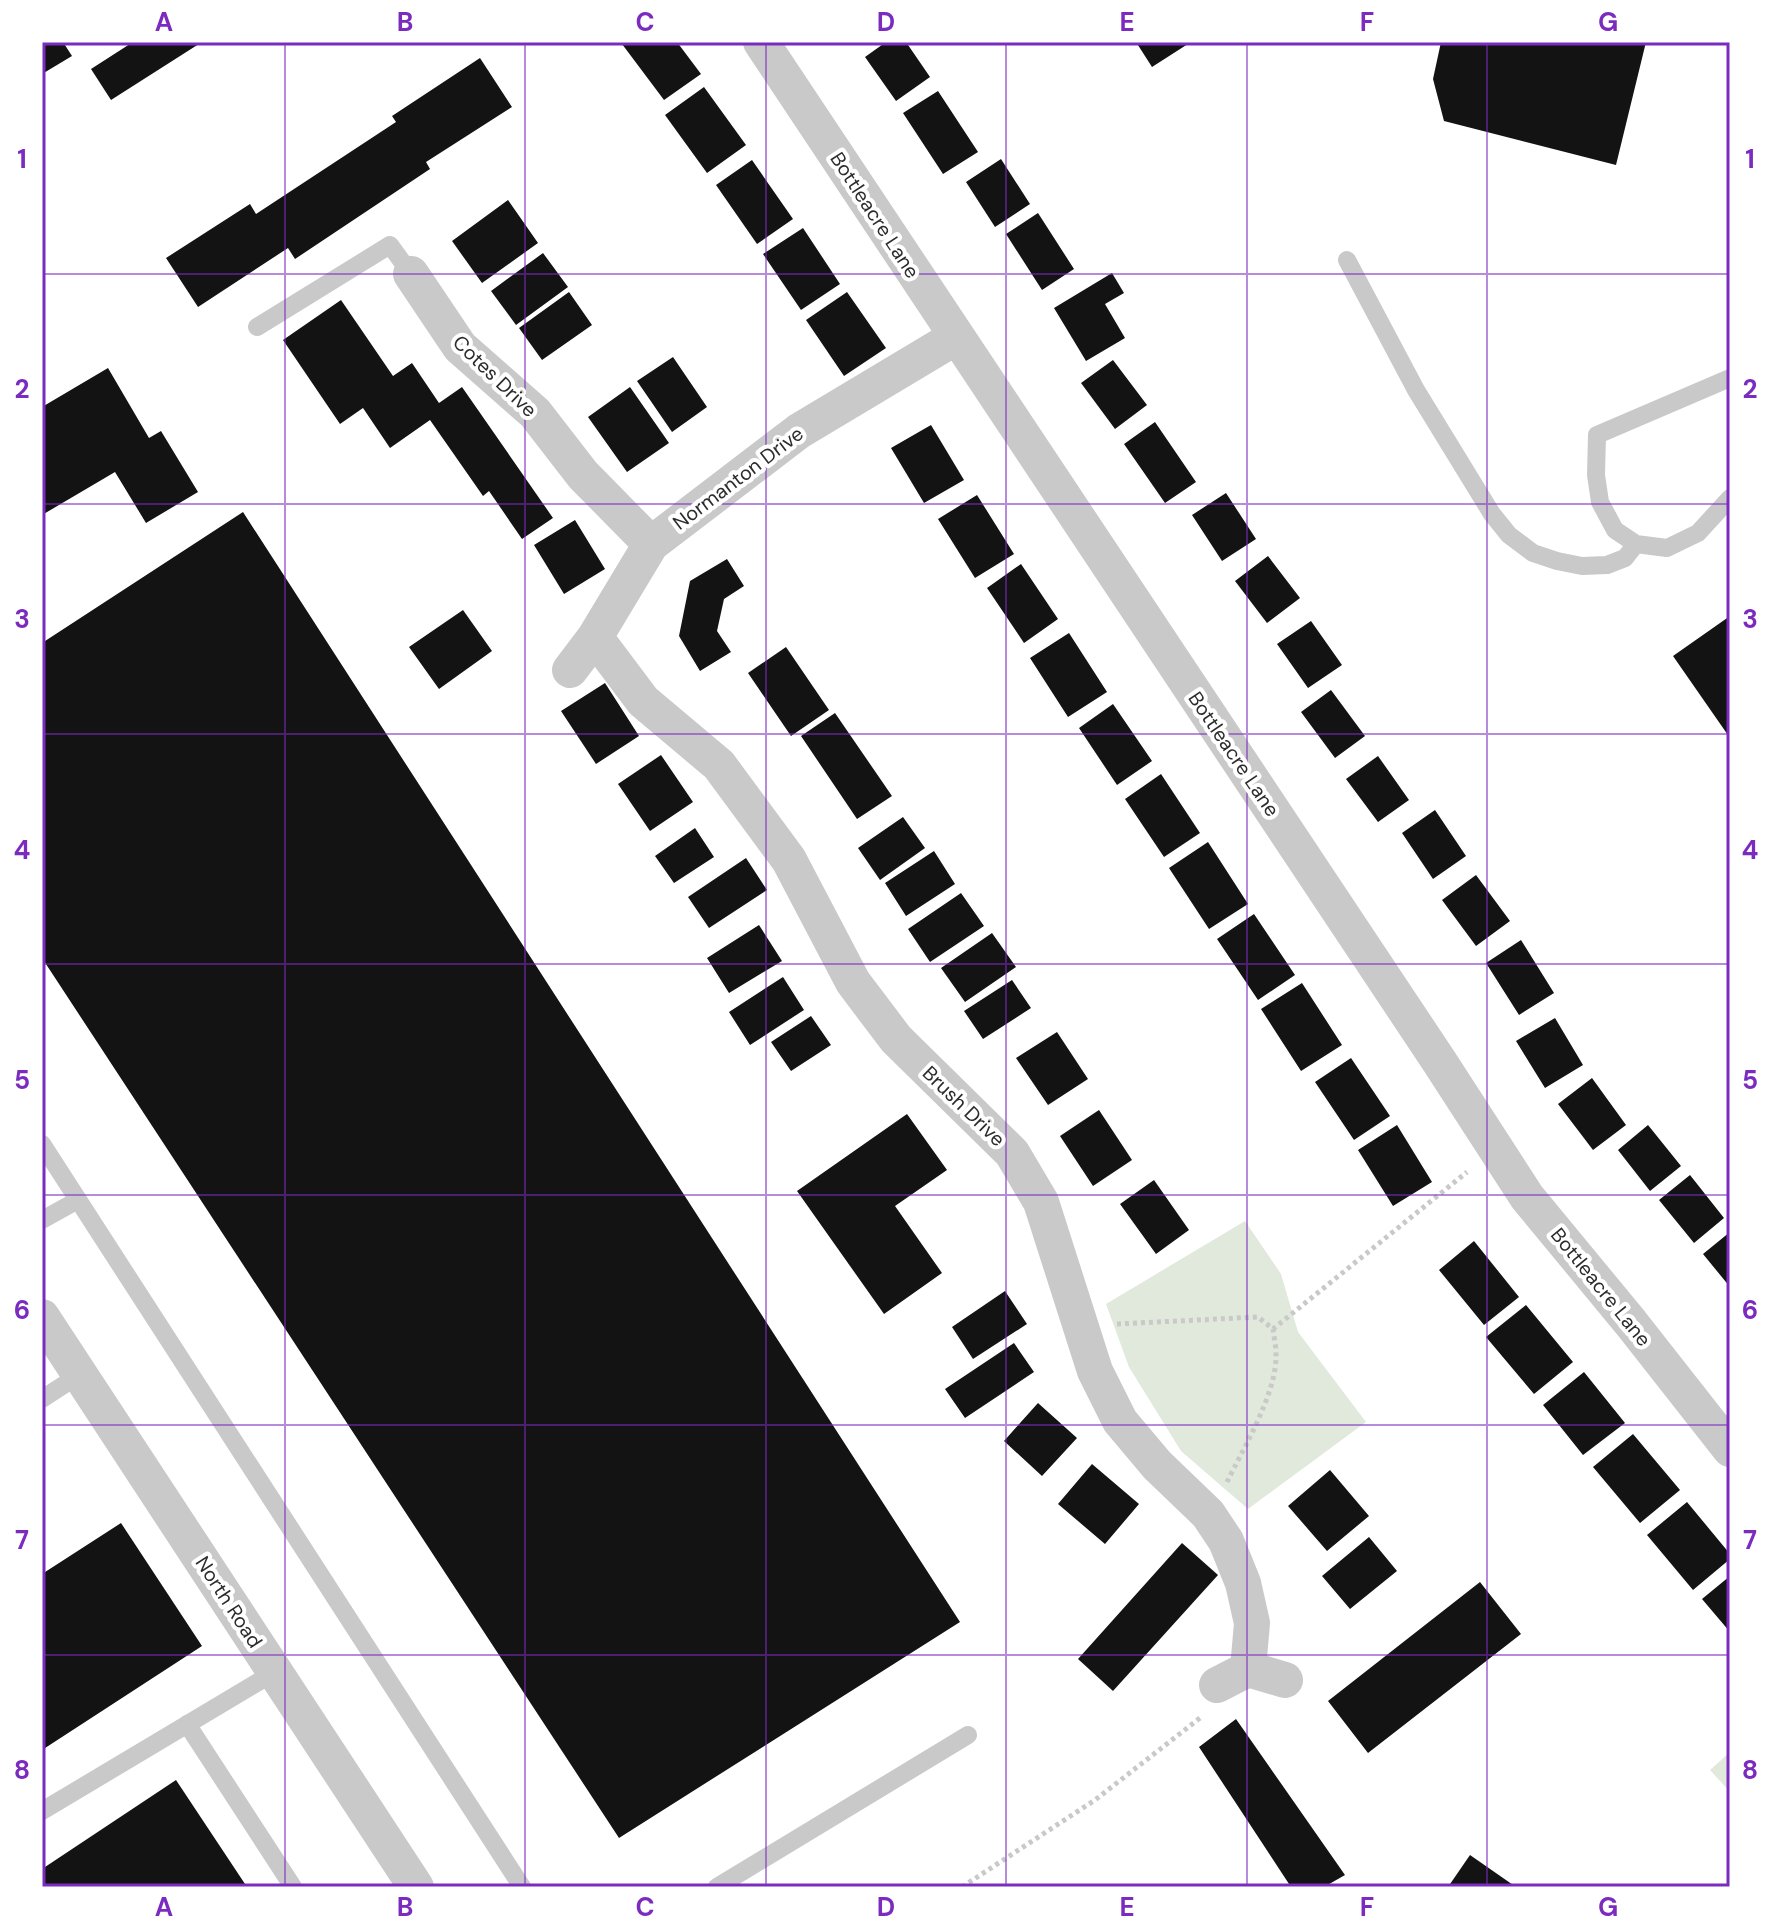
<svg xmlns="http://www.w3.org/2000/svg" width="1772" height="1929" font-family="'DM Sans',sans-serif">
<style>
.green{fill:#e0e9db}
.building{fill:#131313}
.lines{fill:none;stroke-linecap:round;stroke-linejoin:round}
.path{stroke:#c9c9c9;stroke-width:5;stroke-dasharray:4 4;stroke-linecap:butt}
.service{stroke:#c9c9c9;stroke-width:18}
.minor{stroke:#c9c9c9;stroke-width:36}
.grid{fill:none;stroke:#7b2cbf;stroke-width:2;stroke-opacity:0.55}
.labels{text-anchor:middle;dominant-baseline:central;stroke-width:8;stroke-linejoin:round;paint-order:stroke}
.street-label{font-size:20px;fill:#2c2c2c;stroke:#fff}
.neatline{fill:none;stroke:#7b2cbf;stroke-width:3}
.grid-label{font-size:26px;text-anchor:middle;font-weight:bold;fill:#7b2cbf}
</style>
<rect width="100%" height="100%" fill="#fff"/>
<path class="green" d="M1245,1221L1281,1274L1298,1332L1366,1422L1248,1509L1181,1451L1129,1367L1106,1304Z
M1730,1752V1792L1710,1770Z"/>
<path class="building" d="M42,42H63L72,56L42,74Z
M133,42H202L111,100L91,69Z
M624,42H677L701,74L664,100L622,44Z
M886,42H906L930,77L896,101L865,57Z
M1136,42H1191L1152,67Z
M1441,42H1646L1616,165L1444,121L1433,79Z
M480,58L512,107L426,162L430,169L295,259L288,248L198,307L166,258L250,204L256,214L396,122L392,116Z
M704,87L746,145L707,173L665,115Z
M938,91L978,152L943,174L903,113Z
M1001,159L1030,204L995,227L966,182Z
M752,160L793,219L757,244L716,185Z
M508,200L538,243L482,283L452,241Z
M1038,213L1074,269L1042,290L1006,234Z
M803,228L840,284L801,310L763,254Z
M543,253L568,287L516,325L491,291Z
M1112,273L1124,293L1105,304L1125,338L1086,361L1054,308Z
M569,292L592,325L542,360L519,328Z
M847,292L886,348L844,376L806,320Z
M341,300L393,376L412,363L439,403L462,387L553,518L522,539L489,491L483,496L430,420L390,448L363,408L340,424L283,340Z
M673,357L707,407L672,432L637,381Z
M1113,360L1147,405L1115,429L1081,383Z
M108,368L149,438L161,431L198,492L146,523L115,472L42,515V407Z
M630,387L669,443L627,472L588,417Z
M1155,422L1196,482L1165,503L1124,444Z
M931,425L964,480L924,503L891,448Z
M1226,493L1256,539L1222,561L1192,515Z
M977,495L1014,554L975,578L938,519Z
M243,512L960,1622L619,1838L42,958V643Z
M575,520L605,569L564,594L534,545Z
M1268,556L1300,598L1267,623L1235,581Z
M727,559L744,586L724,599L717,631L731,652L700,671L679,636L690,581Z
M1021,564L1058,619L1024,643L987,588Z
M463,610L492,651L439,689L409,647Z
M1730,616V738L1673,656Z
M1311,621L1342,665L1308,688L1277,644Z
M1069,633L1107,692L1068,717L1030,658Z
M786,647L829,710L791,736L748,673Z
M605,683L639,736L596,764L561,711Z
M1331,690L1365,736L1335,758L1301,712Z
M1113,704L1152,761L1117,785L1079,728Z
M835,713L892,796L857,819L801,736Z
M661,755L693,802L650,831L618,784Z
M1378,756L1409,800L1378,822L1346,779Z
M1161,774L1200,833L1164,857L1125,799Z
M1435,810L1466,856L1433,879L1402,833Z
M903,817L925,848L880,880L858,848Z
M695,828L714,857L674,883L655,856Z
M1208,842L1248,904L1209,929L1169,868Z
M934,851L955,884L906,916L885,883Z
M746,858L767,890L709,928L688,897Z
M1476,875L1510,921L1476,946L1442,900Z
M961,893L984,926L930,962L908,929Z
M1254,914L1295,975L1258,1000L1217,939Z
M759,925L782,961L729,993L707,958Z
M992,933L1016,967L965,1002L941,968Z
M1521,940L1554,993L1519,1015L1486,963Z
M783,977L804,1010L750,1045L729,1012Z
M1012,980L1031,1008L983,1039L964,1011Z
M1302,983L1342,1045L1301,1071L1261,1009Z
M811,1016L831,1045L791,1071L771,1042Z
M1555,1018L1583,1065L1545,1088L1516,1041Z
M1057,1032L1088,1079L1048,1105L1016,1058Z
M1351,1058L1390,1116L1354,1140L1315,1082Z
M1592,1078L1626,1125L1593,1150L1558,1104Z
M1099,1110L1132,1160L1093,1186L1060,1136Z
M907,1114L947,1170L895,1206L942,1273L884,1314L797,1191Z
M1397,1125L1432,1182L1393,1206L1358,1150Z
M1648,1125L1681,1166L1650,1191L1618,1150Z
M1690,1175L1724,1218L1694,1243L1659,1200Z
M1154,1180L1189,1230L1156,1254L1120,1204Z
M1730,1232V1287L1703,1254Z
M1474,1241L1519,1297L1484,1325L1439,1270Z
M1005,1291L1027,1324L973,1359L952,1327Z
M1526,1305L1573,1362L1534,1394L1486,1337Z
M1014,1343L1034,1372L965,1418L945,1389Z
M1584,1372L1625,1423L1583,1455L1543,1405Z
M1038,1403L1077,1438L1042,1476L1004,1441Z
M1633,1434L1680,1490L1640,1523L1593,1467Z
M1092,1464L1139,1504L1105,1544L1058,1504Z
M1330,1470L1369,1516L1327,1551L1288,1506Z
M1687,1502L1730,1554V1559L1693,1590L1647,1535Z
M121,1523L202,1646L42,1750V1574Z
M1369,1537L1397,1571L1350,1609L1322,1576Z
M1182,1543L1218,1575L1113,1691L1078,1659Z
M1730,1576V1632L1702,1599Z
M1480,1582L1521,1634L1368,1753L1328,1701Z
M1236,1719L1345,1875L1324,1887H1291L1199,1747Z
M176,1780L247,1887H42V1869Z
M1470,1855L1516,1887H1448Z"/>
<g class="lines">
<path class="path" d="M1117,1324L1258,1317L1273,1329L1467,1172
M1227,1482C1244,1447 1277,1393 1276,1354C1276,1346 1274,1337 1273,1329
M962,1887L1095,1800L1200,1718"/>
<path class="service" d="M1347,260L1416,390L1492,514L1509,535L1533,553L1557,561L1582,566L1607,565L1625,558L1636,544
M257,327L390,245L411,274
M1730,378L1597,435L1596,475L1600,502L1615,530L1636,544L1667,548L1698,533L1730,498
M42,1144L522,1887
M42,1220L78,1200
M42,1399L79,1375
M187,1724L293,1887
M42,1811L275,1672
M717,1887L968,1735"/>
<path class="minor" d="M761,42L1439,1061L1527,1197L1631,1323L1730,1449
M411,274L460,347L535,413L583,475L651,544
M595,637L643,701L719,765L789,860L853,982L896,1039L1012,1153L1041,1202L1095,1371L1120,1421L1157,1465L1208,1514L1226,1541L1243,1583L1252,1623L1248,1669
M570,670L595,637L651,544L799,431L956,337
M42,1317L416,1887
M1217,1685L1248,1669L1285,1680"/>
</g>
<path class="grid" d="M285,42V1887M525,42V1887M766,42V1887M1006,42V1887M1247,42V1887M1487,42V1887M42,274H1730M42,504H1730M42,734H1730M42,964H1730M42,1195H1730M42,1425H1730M42,1655H1730"/>
<g class="labels">
<g class="street-label">
<text transform="translate(875 215) rotate(57)">Bottleacre Lane</text>
<text transform="translate(495 376) rotate(44)">Cotes Drive</text>
<text transform="translate(738 478) rotate(-37)">Normanton Drive</text>
<text transform="translate(1234 754) rotate(56)">Bottleacre Lane</text>
<text transform="translate(964 1106) rotate(44)">Brush Drive</text>
<text transform="translate(1601 1287) rotate(51)">Bottleacre Lane</text>
<text transform="translate(229 1602) rotate(57)">North Road</text>
</g>
</g>
<rect width="1772" height="1929" fill="none" stroke="#ffffff" stroke-width="88"/>
<rect x="44" y="44" width="1684" height="1841" class="neatline"/>
<g class="grid-label">
<text x="164" y="31">A</text>
<text x="405" y="31">B</text>
<text x="645" y="31">C</text>
<text x="886" y="31">D</text>
<text x="1127" y="31">E</text>
<text x="1367" y="31">F</text>
<text x="1608" y="31">G</text>
<text x="22" y="168">1</text>
<text x="1750" y="168">1</text>
<text x="22" y="398">2</text>
<text x="1750" y="398">2</text>
<text x="22" y="628">3</text>
<text x="1750" y="628">3</text>
<text x="22" y="859">4</text>
<text x="1750" y="859">4</text>
<text x="22" y="1089">5</text>
<text x="1750" y="1089">5</text>
<text x="22" y="1319">6</text>
<text x="1750" y="1319">6</text>
<text x="22" y="1549">7</text>
<text x="1750" y="1549">7</text>
<text x="22" y="1779">8</text>
<text x="1750" y="1779">8</text>
<text x="164" y="1916">A</text>
<text x="405" y="1916">B</text>
<text x="645" y="1916">C</text>
<text x="886" y="1916">D</text>
<text x="1127" y="1916">E</text>
<text x="1367" y="1916">F</text>
<text x="1608" y="1916">G</text>
</g>
</svg>
